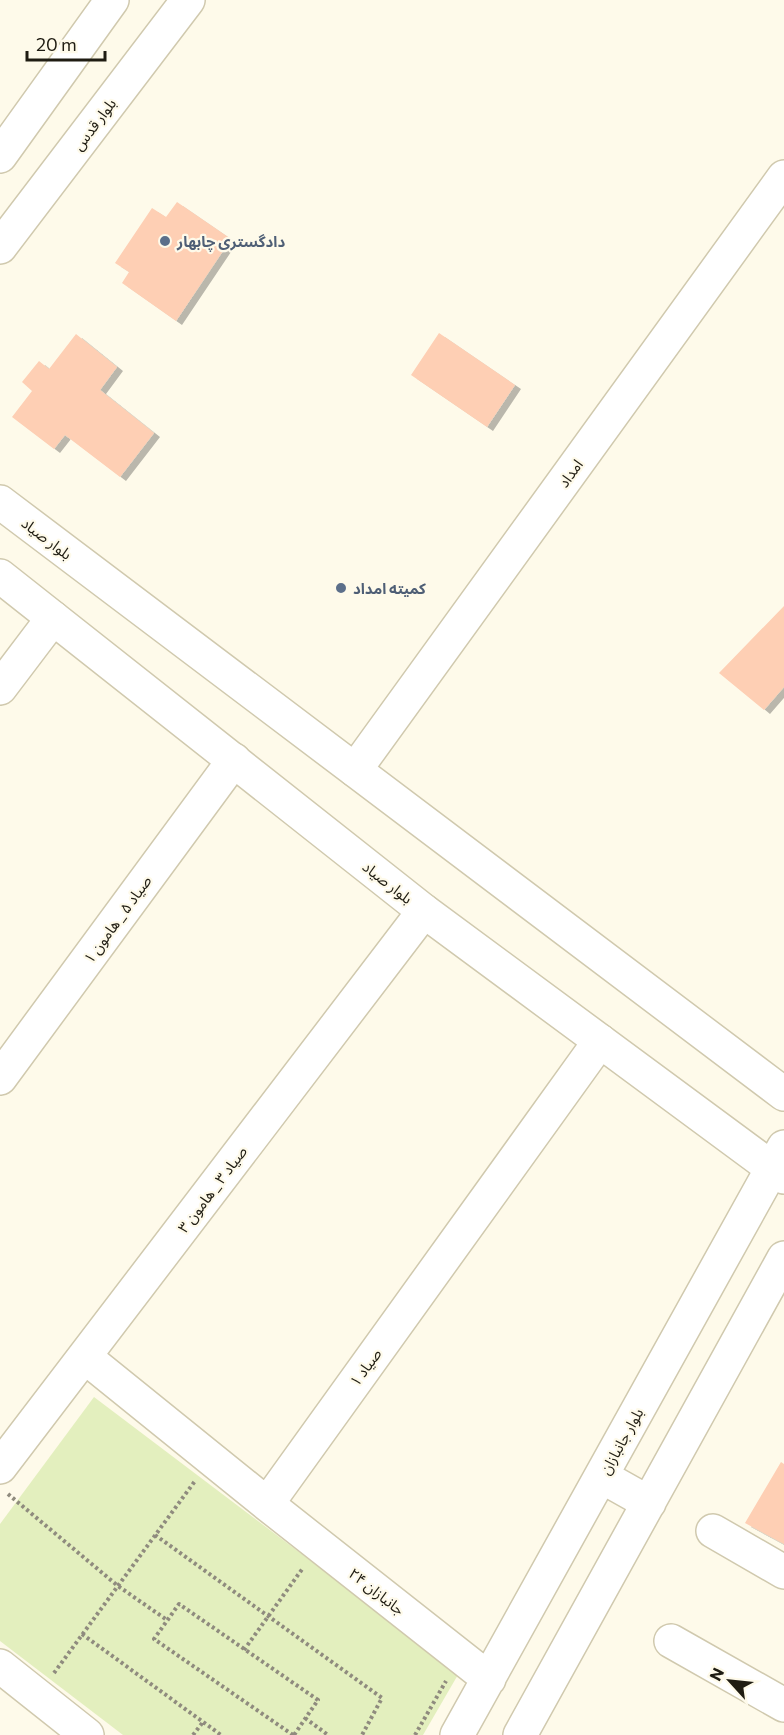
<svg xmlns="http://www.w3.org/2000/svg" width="784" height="1735" font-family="Commissioner,'Noto Sans Arabic',sans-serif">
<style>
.green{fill:#e3efbe}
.building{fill:#fecfb4;filter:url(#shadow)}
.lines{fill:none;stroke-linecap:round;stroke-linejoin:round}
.minor-casing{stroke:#d0c9ae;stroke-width:36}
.major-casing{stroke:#d0c9ae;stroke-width:36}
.path{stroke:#8f8b7e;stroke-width:4;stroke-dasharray:3 3;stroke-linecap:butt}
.minor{stroke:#fff;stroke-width:33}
.major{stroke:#fff;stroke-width:33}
.service-dot{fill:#5c6f8a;stroke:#fefaea;stroke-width:2}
.labels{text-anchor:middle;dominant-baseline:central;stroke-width:4.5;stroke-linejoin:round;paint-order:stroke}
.street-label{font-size:15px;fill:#1f1c12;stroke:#fefaea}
.service-label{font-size:15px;font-weight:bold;fill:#4e5e75;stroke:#fefaea;text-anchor:start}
</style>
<defs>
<filter id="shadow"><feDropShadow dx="6" dy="4" stdDeviation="0" flood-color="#0004"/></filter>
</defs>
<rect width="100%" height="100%" fill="#fefaea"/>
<path class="green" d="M94,1397L459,1673L423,1735H123L0,1641V1524Z"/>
<path class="building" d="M177,202L231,239L176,321L122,283L129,272L115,263L152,208L166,217Z
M439,333L515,385L487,427L411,375Z
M76,334L117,367L100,390L154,433L120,477L65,435L54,449L12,417L32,391L22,382L39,361L49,369Z
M784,606V687L764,710L719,673Z
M781,1462L784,1464V1544L745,1523Z"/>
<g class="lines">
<g class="minor-casing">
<path id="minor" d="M0,688L53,618
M355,770L784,177
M0,1078L234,760
M85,1357L267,1504L600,1041
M0,1467L424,911
M601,1476L649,1503
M267,1504L489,1679
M713,1531L784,1572
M671,1641L784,1705
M0,1666L87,1735
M457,1735L784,1147
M520,1735L784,1258"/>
</g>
<g class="major-casing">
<path id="major" d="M0,156L112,0
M0,247L188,0
M0,502L784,1094
M0,576L424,911L784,1177"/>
</g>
<path class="path" d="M8,1494L118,1586L167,1620
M155,1535L382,1698L362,1735
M82,1634L221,1735
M244,1650L303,1568
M54,1673L195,1481
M305,1718L328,1735
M193,1735L203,1722
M293,1735L154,1639L179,1604L318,1700L294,1735
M415,1735L446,1681"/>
<use href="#minor" class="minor"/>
<use href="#major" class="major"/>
</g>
<g class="service-dot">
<circle cx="165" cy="241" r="6"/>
<circle cx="341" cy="588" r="6"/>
</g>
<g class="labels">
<g class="street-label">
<text transform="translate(94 124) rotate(-53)">بلوار قدس</text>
<text transform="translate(570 473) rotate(-54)">امداد</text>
<text transform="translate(47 538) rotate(37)">بلوار صیاد</text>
<text transform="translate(388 882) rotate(38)">بلوار صیاد</text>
<text transform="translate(117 919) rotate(-54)">صیاد ۵ _ هامون ۱</text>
<text transform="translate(212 1189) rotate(-53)">صیاد ۳ _ هامون ۳</text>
<text transform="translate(365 1367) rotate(-54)">صیاد ۱</text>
<text transform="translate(621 1441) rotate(-61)">بلوار جانبازان</text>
<text transform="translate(377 1591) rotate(38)">جانبازان ۲۴</text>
</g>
<g class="service-label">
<text x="177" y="241">دادگستری چابهار</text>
<text x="353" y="588">کمیته امداد</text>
</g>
</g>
<g transform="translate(730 1681) rotate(297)" stroke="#fefaea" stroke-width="4.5" paint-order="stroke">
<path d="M0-4.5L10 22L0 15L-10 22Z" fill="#1f1c12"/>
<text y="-9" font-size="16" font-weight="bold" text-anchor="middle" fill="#1f1c12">N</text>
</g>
<path d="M27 51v9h78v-9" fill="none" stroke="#1f1c12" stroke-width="3"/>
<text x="36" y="51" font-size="18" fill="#1f1c12" stroke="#fefaea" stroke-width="4.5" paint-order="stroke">20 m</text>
</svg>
